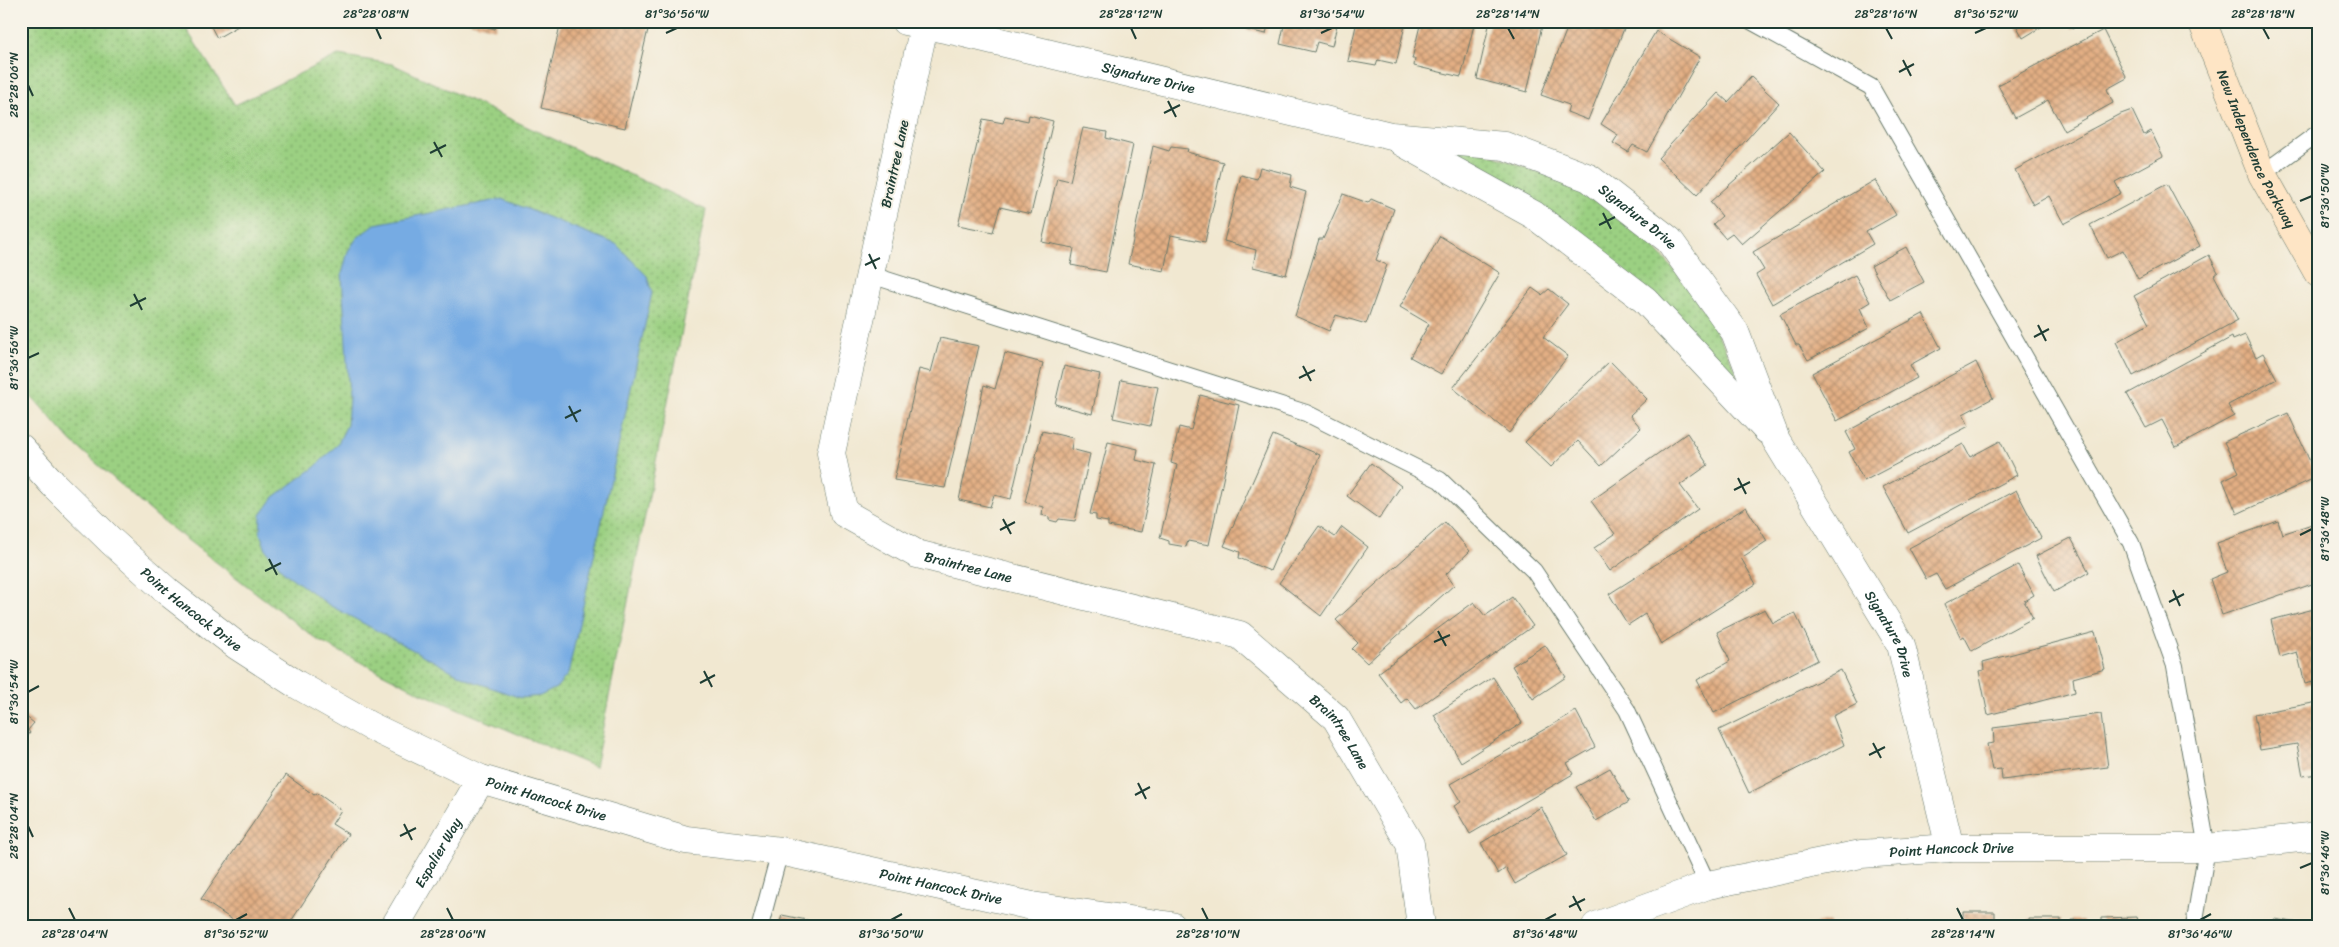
<svg xmlns="http://www.w3.org/2000/svg" width="2339" height="947" font-family="Sriracha,sans-serif">
<style>
.park{fill:url(#park-dots);stroke:#5d865b}
.water{fill:#76abe3;stroke:#4a748c}
.building{fill:url(#building-cross-hatch)}
.lines{fill:none;stroke-linecap:round;stroke-linejoin:round}
.lane-casing{stroke:#68796b;stroke-width:18}
.street-casing{stroke:#68796b;stroke-width:29}
.secondary-casing{stroke:#68796b;stroke-width:29}
.lane{stroke:#fff;stroke-width:16}
.street{stroke:#fff;stroke-width:28}
.secondary{stroke:#fee5c5;stroke-width:28}
.ticks{fill:none;stroke:#1f3d34;stroke-width:2}
.labels{text-anchor:middle;dominant-baseline:central;stroke-width:4;stroke-linejoin:round;paint-order:stroke}
.street-label{font-size:14px;fill:#1f3d34;stroke:#f7f3e8}
.neatline{fill:none;stroke:#1f3d34;stroke-width:2}
.ticks-label{font-size:12px;text-anchor:middle;fill:#1f3d34}
</style>
<defs>
<pattern id="park-dots" width="8" height="8" patternUnits="userSpaceOnUse" patternTransform="scale(1.25)"><rect width="8" height="8" fill="#9bd082"/><path d="M2 2h.1M6 6h.1" fill="none" stroke="#7eaa6b" stroke-width="1.8" stroke-linecap="round"/></pattern>
<pattern id="building-cross-hatch" width="8" height="8" patternUnits="userSpaceOnUse" patternTransform="scale(1.25)"><rect width="8" height="8" fill="#e3af84"/><path d="M0 0l8 8M0 8l8-8" fill="none" stroke="#b7906d"/></pattern>
</defs>
<rect width="100%" height="100%" fill="#f7f3e8"/>
<filter id="ink" filterUnits="userSpaceOnUse"><feTurbulence type="fractalNoise" baseFrequency=".02" numOctaves="2"/><feDisplacementMap in="SourceGraphic" scale="10" xChannelSelector="R" yChannelSelector="G"/><feConvolveMatrix kernelMatrix="1 2 1 2 8 2 1 2 1" color-interpolation-filters="sRGB"/></filter>
<filter id="wash" filterUnits="userSpaceOnUse"><feTurbulence type="fractalNoise" baseFrequency=".0096" numOctaves="4" result="noise"/><feDisplacementMap in="SourceGraphic" scale="20" xChannelSelector="R" yChannelSelector="G"/><feGaussianBlur stdDeviation="1.12" result="paint"/><feColorMatrix in="noise" values="0 0 0 0 0 0 0 0 0 0 0 0 0 0 0 0 0 1.4 0 .05"/><feComposite in="paint" operator="in"/></filter>
<g filter="url(#wash)">
<rect width="100%" height="100%" fill="#f1e8d1"/>
<path class="park" d="M21,21H181L235,105L338,55L392,64L706,210L595,767L421,693L319,641L160,519L71,441L21,384Z
M1439,145L1476,149L1568,183L1609,209L1649,242L1678,274L1710,319L1736,370V374L1732,376L1517,198Z"/>
<path class="water" d="M502,199L616,244L647,276L652,293L568,674L556,688L540,696L521,698L469,680L329,605L285,573L266,550L260,533L261,515L274,497L315,467L337,445L347,425L349,397L342,274L348,251L357,238L375,224Z"/>
<g id="blocks">
<path class="building" d="M208,21H247L217,38Z
M465,21H498L495,29Z
M561,21H650L625,128L541,108Z
M1187,21H1203L1202,28L1186,25Z
M1216,21H1269L1266,34L1216,23Z
M1285,21H1338L1332,46L1317,42L1314,52L1280,44Z
M1357,21H1406L1396,64L1378,60L1376,66L1348,61Z
M1421,21H1475L1461,77L1414,66L1415,59H1412Z
M1490,21H1543L1527,92L1477,79Z
M1570,21H1627L1588,120L1567,112L1569,105L1541,95Z
M2014,21H2051L2023,38Z
M2068,21H2084L2072,29Z
M2103,30L2127,78L2107,89L2113,103L2064,130L2048,100L2015,118L1998,85Z
M1656,31L1700,57L1647,152L1633,145L1628,152L1613,143L1618,135L1601,124Z
M1751,77L1779,103L1697,195L1658,158L1718,93L1728,102Z
M2132,110L2144,135L2151,131L2163,156L2115,182L2121,193L2064,224L2049,196L2033,205L2015,170L2118,115Z
M1029,115L1053,121L1031,214L1000,207L993,232L958,225L983,119L1003,123L1005,116L1028,121Z
M1083,128L1107,132L1106,138L1133,145L1106,272L1071,265L1074,248L1042,242L1057,178L1070,181Z
M1789,132L1825,172L1742,244L1732,233L1725,238L1713,224L1722,216L1710,202Z
M1153,146L1169,151L1171,147L1188,149L1187,152L1223,162L1205,242L1171,235L1164,271L1128,264Z
M1260,167L1292,175L1290,187L1306,192L1286,275L1253,267L1256,250L1224,241L1241,175L1257,179Z
M1875,180L1896,215L1866,232L1873,244L1772,304L1756,275L1764,270L1753,252Z
M2167,184L2200,246L2138,279L2123,250L2107,258L2090,225Z
M1343,194L1368,203L1371,199L1394,209L1376,260L1387,265L1366,324L1336,315L1329,331L1295,316L1319,239H1323Z
M1440,236L1500,273L1441,374L1410,357L1429,324L1400,307Z
M1906,247L1924,282L1890,300L1871,266Z
M2209,255L2218,272L2214,275L2238,320L2133,376L2116,342L2149,324L2134,296Z
M1855,275L1870,302L1860,308L1869,328L1808,360L1799,345H1796L1780,314Z
M1532,288L1542,295L1549,289L1568,304L1543,337L1568,356L1509,433L1453,388Z
M1923,314L1941,348L1910,365L1917,378L1837,421L1812,373Z
M2245,335L2256,357L2263,353L2277,379L2228,405L2234,416L2176,447L2162,420L2146,428L2127,394L2232,337L2233,340Z
M940,338L979,346L945,488L894,480L919,369L931,372Z
M1005,353L1043,363L1011,499L994,495L990,507L959,500L984,385L995,389Z
M1610,361L1647,399L1630,415L1641,428L1601,466L1578,441L1551,467L1525,442Z
M1976,362L1993,398L1963,414L1969,426L1864,481L1849,452L1855,449L1846,432Z
M1064,366L1100,374L1092,414L1055,404Z
M1121,380L1158,387L1150,426L1113,418Z
M1200,395L1239,405L1209,545L1188,541L1186,547L1169,544V541L1160,538L1177,465L1171,463L1179,427L1191,430Z
M2288,413L2317,477L2237,514L2223,480L2239,472L2224,442Z
M1042,431L1073,438L1071,449L1090,454L1075,521L1059,519L1057,522L1049,520V517L1042,515L1043,507L1025,502Z
M1687,433L1708,465L1680,485L1698,509L1610,571L1594,548L1615,534L1591,501Z
M1273,435L1320,455L1270,571L1239,558L1240,552L1224,546Z
M2000,441L2017,475L1908,533L1883,487L1963,444L1970,457Z
M1108,442L1138,449L1136,460L1156,465L1141,532L1108,526V522L1096,520V515L1090,514Z
M1371,463L1401,486L1379,519L1347,496Z
M2016,490L2041,538L1945,589L1936,574L1926,579L1909,548Z
M1746,507L1767,541L1741,558L1756,584L1661,644L1645,614L1628,625L1609,594Z
M2278,521L2282,534L2318,522V582L2222,615L2210,579L2227,572L2217,543Z
M1445,522L1470,551L1446,574L1454,585L1367,663L1352,649L1358,643L1336,620Z
M1319,526L1335,537L1342,527L1368,547L1321,616L1279,583Z
M2071,538L2089,572L2054,592L2036,556Z
M2018,565L2034,595L2024,601L2033,618L1972,651L1964,636L1961,638L1944,604Z
M1512,597L1533,626L1416,709L1407,698L1401,703L1378,673L1474,602L1485,616Z
M2318,608V681L2305,684L2297,652L2280,657L2271,620Z
M1765,609L1773,623L1795,613L1818,660L1714,713L1697,680L1730,661L1717,632Z
M2095,632L2105,669L2073,678L2075,692L1988,715L1979,671L1984,670L1983,662Z
M1545,645L1566,677L1533,699L1512,666Z
M1841,670L1857,704L1833,716L1844,745L1749,793L1719,730Z
M1493,677L1522,723L1461,762L1434,715Z
M2318,702V774L2303,776L2297,744L2260,750L2254,714Z
M1576,711L1595,747L1567,763L1573,774L1470,834L1454,806L1461,802L1450,784Z
M21,713L34,723L28,730L30,733L21,744Z
M2101,714L2108,767L2002,780L2001,769L1992,770L1987,744L1994,743L1993,728Z
M1610,768L1629,802L1596,821L1576,787Z
M286,775L314,795L317,793L341,810L332,824L348,834L288,926H242L201,899Z
M1541,807L1567,855L1515,884L1506,868L1498,874L1481,843Z
M1963,912H1995V920H2015V926H1963Z
M782,915L831,925L830,926H779Z
M2137,917L2138,921L2154,920V926H2101V918Z
M2029,919H2061V926H2029Z
M2274,919L2312,925V926H2273Z
M2071,920H2083V926H2071Z
M1829,921L1830,926H1809V925Z
M1909,922L1910,926H1895V923Z"/>
</g>
</g>
<g filter="url(#ink)">
<use href="#blocks" fill-opacity="0" stroke="#68796b" stroke-width="1"/>
<g class="lines">
<g class="lane-casing">
<path id="lane" d="M1751,21L1871,87L2131,543L2175,666L2207,848L2194,926
M2262,174L2318,133
M871,275L1306,413L1440,480L1534,571L1627,710L1708,885
M760,926L780,851"/>
</g>
<g class="street-casing">
<g id="street">
<path id="s1" d="M905,21L955,31L1391,136L1505,146L1589,178L1669,240L1735,332L1776,440L1901,645L1950,848"/>
<path id="s2" d="M924,26L831,453L844,513L917,554L1240,635L1336,718L1410,844L1421,926"/>
<path d="M1402,142L1534,215L1645,300L1767,430"/>
<path id="s3" d="M21,448L54,485L111,541L169,593L236,645L296,684L370,726L481,779L686,840L780,851L1032,906L1172,926"/>
<path id="s4" d="M395,926L481,779"/>
<path id="s5" d="M1596,926L1708,885L1861,854L1950,848H2207L2318,836"/>
</g>
</g>
<g class="secondary-casing">
<g id="secondary">
<path id="s6" d="M2202,21L2262,174L2318,273"/>
</g>
</g>
<use href="#lane" class="lane"/>
<use href="#street" class="street"/>
<use href="#secondary" class="secondary"/>
</g>
</g>
<path class="ticks" d="M376,28L381,39M1131,28L1136,39M1508,28L1514,39M1886,28L1892,39M2263,28L2269,39M666,33L677,28M1321,33L1332,28M1975,33L1986,28M1903,60L1911,76M1899,72L1914,64M28,85L33,96M1168,101L1176,117M1164,113L1180,105M434,142L442,157M430,153L446,145M2300,201L2312,196M1603,213L1611,229M1599,225L1615,217M869,254L876,269M865,265L880,258M134,294L142,310M130,306L146,298M2038,325L2046,341M2034,337L2049,329M28,358L39,353M1303,366L1311,381M1299,378L1315,370M569,406L577,422M565,418L581,410M1738,478L1746,494M1734,490L1750,482M1003,519L1011,534M1000,530L1015,522M2300,535L2312,529M269,559L277,575M265,571L281,563M2173,590L2180,606M2169,602L2184,594M1438,631L1446,646M1434,642L1450,635M704,671L712,687M700,683L715,675M28,692L39,686M1873,743L1881,758M1869,755L1885,747M1138,783L1146,799M1135,795L1150,787M404,824L412,840M28,826L33,837M400,836L416,828M2300,868L2312,863M1573,896L1581,911M1569,907L1585,899M69,908L75,920M447,908L453,920M1202,908L1208,920M1957,908L1963,920M236,920L247,914M891,920L902,914M1545,920L1556,914M2200,920L2211,914"/>
<g class="labels">
<g class="street-label">
<text stroke="none"><textPath href="#s1" startOffset="250">Signature Drive</textPath></text>
<text stroke="none"><textPath href="#s6" startOffset="139">New Independence Parkway</textPath></text>
<text transform="translate(895 164) rotate(-78)">Braintree Lane</text>
<text stroke="none"><textPath href="#s1" startOffset="766">Signature Drive</textPath></text>
<text stroke="none"><textPath href="#s2" startOffset="635">Braintree Lane</textPath></text>
<text stroke="none"><textPath href="#s3" startOffset="235">Point Hancock Drive</textPath></text>
<text stroke="none"><textPath href="#s1" startOffset="1259">Signature Drive</textPath></text>
<text stroke="none"><textPath href="#s2" startOffset="1055">Braintree Lane</textPath></text>
<text stroke="none"><textPath href="#s3" startOffset="640">Point Hancock Drive</textPath></text>
<text stroke="none"><textPath href="#s5" startOffset="366">Point Hancock Drive</textPath></text>
<text stroke="none"><textPath href="#s4" startOffset="85">Espalier Way</textPath></text>
<text stroke="none"><textPath href="#s3" startOffset="1045">Point Hancock Drive</textPath></text>
</g>
</g>
<rect width="2339" height="947" fill="none" stroke="#f7f3e8" stroke-width="55"/>
<rect x="28" y="28" width="2284" height="892" class="neatline"/>
<g class="ticks-label">
<text x="376" y="18">28°28'08"N</text>
<text x="677" y="18">81°36'56"W</text>
<text x="1131" y="18">28°28'12"N</text>
<text x="1332" y="18">81°36'54"W</text>
<text x="1508" y="18">28°28'14"N</text>
<text x="1886" y="18">28°28'16"N</text>
<text x="1986" y="18">81°36'52"W</text>
<text x="2263" y="18">28°28'18"N</text>
<text transform="translate(14 85) rotate(-90)" y="4">28°28'06"N</text>
<text transform="translate(2325 196) rotate(-90)" y="4">81°36'50"W</text>
<text transform="translate(14 358) rotate(-90)" y="4">81°36'56"W</text>
<text transform="translate(2325 529) rotate(-90)" y="4">81°36'48"W</text>
<text transform="translate(14 692) rotate(-90)" y="4">81°36'54"W</text>
<text transform="translate(14 826) rotate(-90)" y="4">28°28'04"N</text>
<text transform="translate(2325 863) rotate(-90)" y="4">81°36'46"W</text>
<text x="75" y="938">28°28'04"N</text>
<text x="236" y="938">81°36'52"W</text>
<text x="453" y="938">28°28'06"N</text>
<text x="891" y="938">81°36'50"W</text>
<text x="1208" y="938">28°28'10"N</text>
<text x="1545" y="938">81°36'48"W</text>
<text x="1963" y="938">28°28'14"N</text>
<text x="2200" y="938">81°36'46"W</text>
</g>
</svg>
